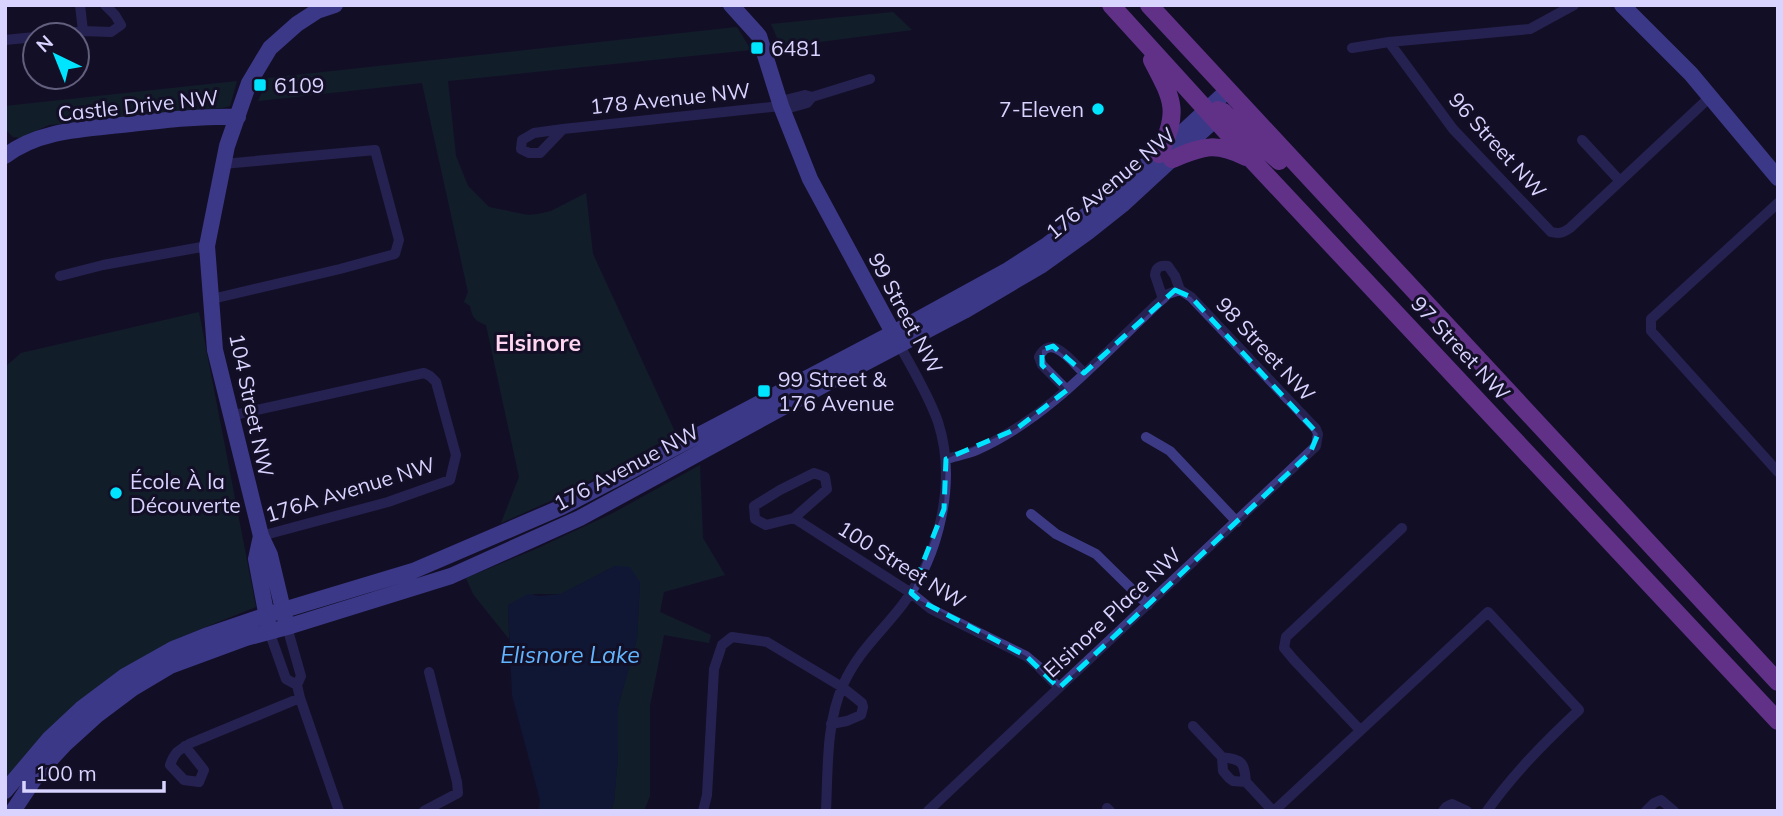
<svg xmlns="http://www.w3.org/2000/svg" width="1783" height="816" font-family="Mulish,sans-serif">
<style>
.green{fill:#12302f}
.water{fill:#0c2248}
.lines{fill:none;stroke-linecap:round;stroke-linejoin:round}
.street{stroke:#3d3a85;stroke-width:10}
.secondary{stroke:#6f6bff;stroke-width:16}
.primary{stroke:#c25bff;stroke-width:18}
.marked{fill:none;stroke:#00e5ff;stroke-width:5;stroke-dasharray:14 9;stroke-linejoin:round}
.poi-dot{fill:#00e5ff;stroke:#130f26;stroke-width:2.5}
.labels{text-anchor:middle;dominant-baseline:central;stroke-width:6;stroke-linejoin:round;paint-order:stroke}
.poi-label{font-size:21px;fill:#d9d4ff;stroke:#130f26;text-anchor:start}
.street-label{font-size:21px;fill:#d9d4ff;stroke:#130f26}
.neighbourhood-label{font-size:23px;font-weight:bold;fill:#ffd6f0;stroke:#130f26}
.water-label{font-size:23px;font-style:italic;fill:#62b6ff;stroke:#130f26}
</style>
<rect width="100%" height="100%" fill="#130f26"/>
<path class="green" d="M893,12L912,30L781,47L771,24Z
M737,27L751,50L448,81L456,156L468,186L489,207L528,215L538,214L551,211L586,193L593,254L676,434L564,495L501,523L519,477L486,325C475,321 472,317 470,306L464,302L468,292L422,83L258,101L268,78Z
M237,81L230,106L222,108L49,125L20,138L13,137L5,129V106Z
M199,312L256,607L178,638L74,705L5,779V367L21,353Z
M700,465L703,538L725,575L664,592L660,612L711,635L709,643L664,635L650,706V796L644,811H611L614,801L618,757V707L637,639L640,582L615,566L561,594H534L508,605L509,639L473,594L466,578L536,549L613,513Z"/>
<path class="water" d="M615,566L630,567L640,582L637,639L618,707V757L614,801L611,811H539L540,800L512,695L508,605L528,594L539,596L561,594Z"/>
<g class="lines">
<path class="street" d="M80,5L83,31
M50,35L83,31L111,32L121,25L115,15L105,5
M5,40L35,37
M1389,42L1453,129L1551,232C1559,234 1563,233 1570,228L1710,97
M1352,48L1389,42L1530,29L1574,5
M781,106L785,100L805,95L812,97
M563,129L540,153H529L521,149L522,140L534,133L563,129L781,106L786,109L807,103L812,97L870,79
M1582,140L1620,181
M1778,203L1651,319V331L1778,472
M60,276L103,265L207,246
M212,299L340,269L395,254L399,240L375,150L223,164
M1163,299L1155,275C1156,267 1160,265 1168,266L1175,276L1180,290
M1067,390L1042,365L1039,357C1051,332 1072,362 1084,373
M230,416L424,373L430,376L436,382L456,455L450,480L388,502L261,536
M1146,437L1170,451L1237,522
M946,459C956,456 968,454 977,450C1053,416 1108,348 1168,294L1180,290
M814,473L825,477L827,489L794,518L766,525L755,519L754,506L780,490Z
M1031,514L1056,534L1096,554L1148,605
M794,518L911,593L931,609L1026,656L1038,666L1059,688
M287,627L301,676L297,685L300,698L339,811
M269,631L286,679L297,685
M1193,726L1222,757L1223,771L1229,778L1233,781L1246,782L1273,811
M1360,730L1294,660L1284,648L1286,637L1402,528
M185,746L204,770L199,782L184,780L170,765C175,751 179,750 191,743L300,698
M1222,757C1243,760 1244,762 1246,782
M1107,808L1110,811
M424,811L458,793L457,782L429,672
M703,811L707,795L714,669L722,645L732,637L767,642L842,687L862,703L863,707L861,715L847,721L831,724
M826,811C828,769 826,723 843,685C858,651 882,632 903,604C940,555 957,480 938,422C929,396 913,370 900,346
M928,811L1316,446L1318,434L1316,429L1191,297L1180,290
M1274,811L1488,612L1579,710C1545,742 1514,773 1487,811
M1443,811L1446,807L1452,804L1467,811
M1646,811L1654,803L1661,800L1674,811"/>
<path class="secondary" d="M731,5L759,36L781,106L810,179L897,340
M1622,5L1691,74L1778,178
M5,156C40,129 88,129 130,124C166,120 201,116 238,117
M261,536L256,559L268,623
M285,618L270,555L261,536L215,350L207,246L227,146L249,83L270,48L297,24L317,11L335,5
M5,791L50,738L81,709L125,676L173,649L208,635L267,615L413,571L562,507L906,326L1008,270L1047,245L1096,208L1159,154L1227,91
M13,811L39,772L65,744L97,715L133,688L170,666L246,638L287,627L451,576L580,518L842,375L964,311L1042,265L1088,232L1122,205L1224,111"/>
<path class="primary" d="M1111,5L1252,160L1778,721
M1149,5L1778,682
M1152,60C1173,100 1180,111 1159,154
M1218,110L1223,112L1279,161
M1172,159C1203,147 1214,141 1246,157"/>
</g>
<path d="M0 0H1783V816H0ZM1175,290L1191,297L1318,434L1310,453L1059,688L1026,656L919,600L911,593L944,509L946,459L1016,429L1067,390L1042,365V350L1053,346L1084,373Z" fill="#130f26" fill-opacity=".55" fill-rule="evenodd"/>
<path class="marked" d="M1175,290L1191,297L1318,434L1310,453L1059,688L1026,656L919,600L911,593L944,509L946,459L1016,429L1067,390L1042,365V350L1053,346L1084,373Z"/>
<g class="poi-dot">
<rect x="750" y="41" width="14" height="14" rx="3.5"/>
<rect x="253" y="78" width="14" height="14" rx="3.5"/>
<circle cx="1098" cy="109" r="7"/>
<rect x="757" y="384" width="14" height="14" rx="3.5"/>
<circle cx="116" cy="493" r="7"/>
</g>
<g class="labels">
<g class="poi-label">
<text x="771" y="48">6481</text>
<text x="274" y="85">6109</text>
<text x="1084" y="109" text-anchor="end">7-Eleven</text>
<text x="778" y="379">99 Street &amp;<tspan x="778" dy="24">176 Avenue</tspan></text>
<text x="130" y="481">École À la<tspan x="130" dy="24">Découverte</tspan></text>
</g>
<g class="street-label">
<text transform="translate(670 98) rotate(-6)">178 Avenue NW</text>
<text transform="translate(138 105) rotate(-6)">Castle Drive NW</text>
<text transform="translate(1498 145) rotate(48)">96 Street NW</text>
<text transform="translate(1110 183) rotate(-40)">176 Avenue NW</text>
<text transform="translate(906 313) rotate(62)">99 Street NW</text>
<text transform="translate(1461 348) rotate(47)">97 Street NW</text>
<text transform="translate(1266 349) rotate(47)">98 Street NW</text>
<text transform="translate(252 405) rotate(78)">104 Street NW</text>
<text transform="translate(626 467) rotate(-28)">176 Avenue NW</text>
<text transform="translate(350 489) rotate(-17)">176A Avenue NW</text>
<text transform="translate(902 564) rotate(32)">100 Street NW</text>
<text transform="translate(1112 612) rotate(-43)">Elsinore Place NW</text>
</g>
<g class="neighbourhood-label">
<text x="538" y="342">Elsinore</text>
</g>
<g class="water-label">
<text x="570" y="654">Elisnore Lake</text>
</g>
</g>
<rect width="1783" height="816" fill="none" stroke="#d9d4ff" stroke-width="14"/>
<g transform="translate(56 56) rotate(317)"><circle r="33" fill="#130f26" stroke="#625e7d" stroke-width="2"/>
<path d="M0-5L12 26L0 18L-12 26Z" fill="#00e5ff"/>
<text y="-10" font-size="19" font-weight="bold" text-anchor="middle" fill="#d9d4ff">N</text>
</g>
<path d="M24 781v10h140v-10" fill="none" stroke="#d9d4ff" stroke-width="3.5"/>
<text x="35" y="781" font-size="21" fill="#d9d4ff" stroke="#130f26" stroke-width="5" paint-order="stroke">100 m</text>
</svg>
